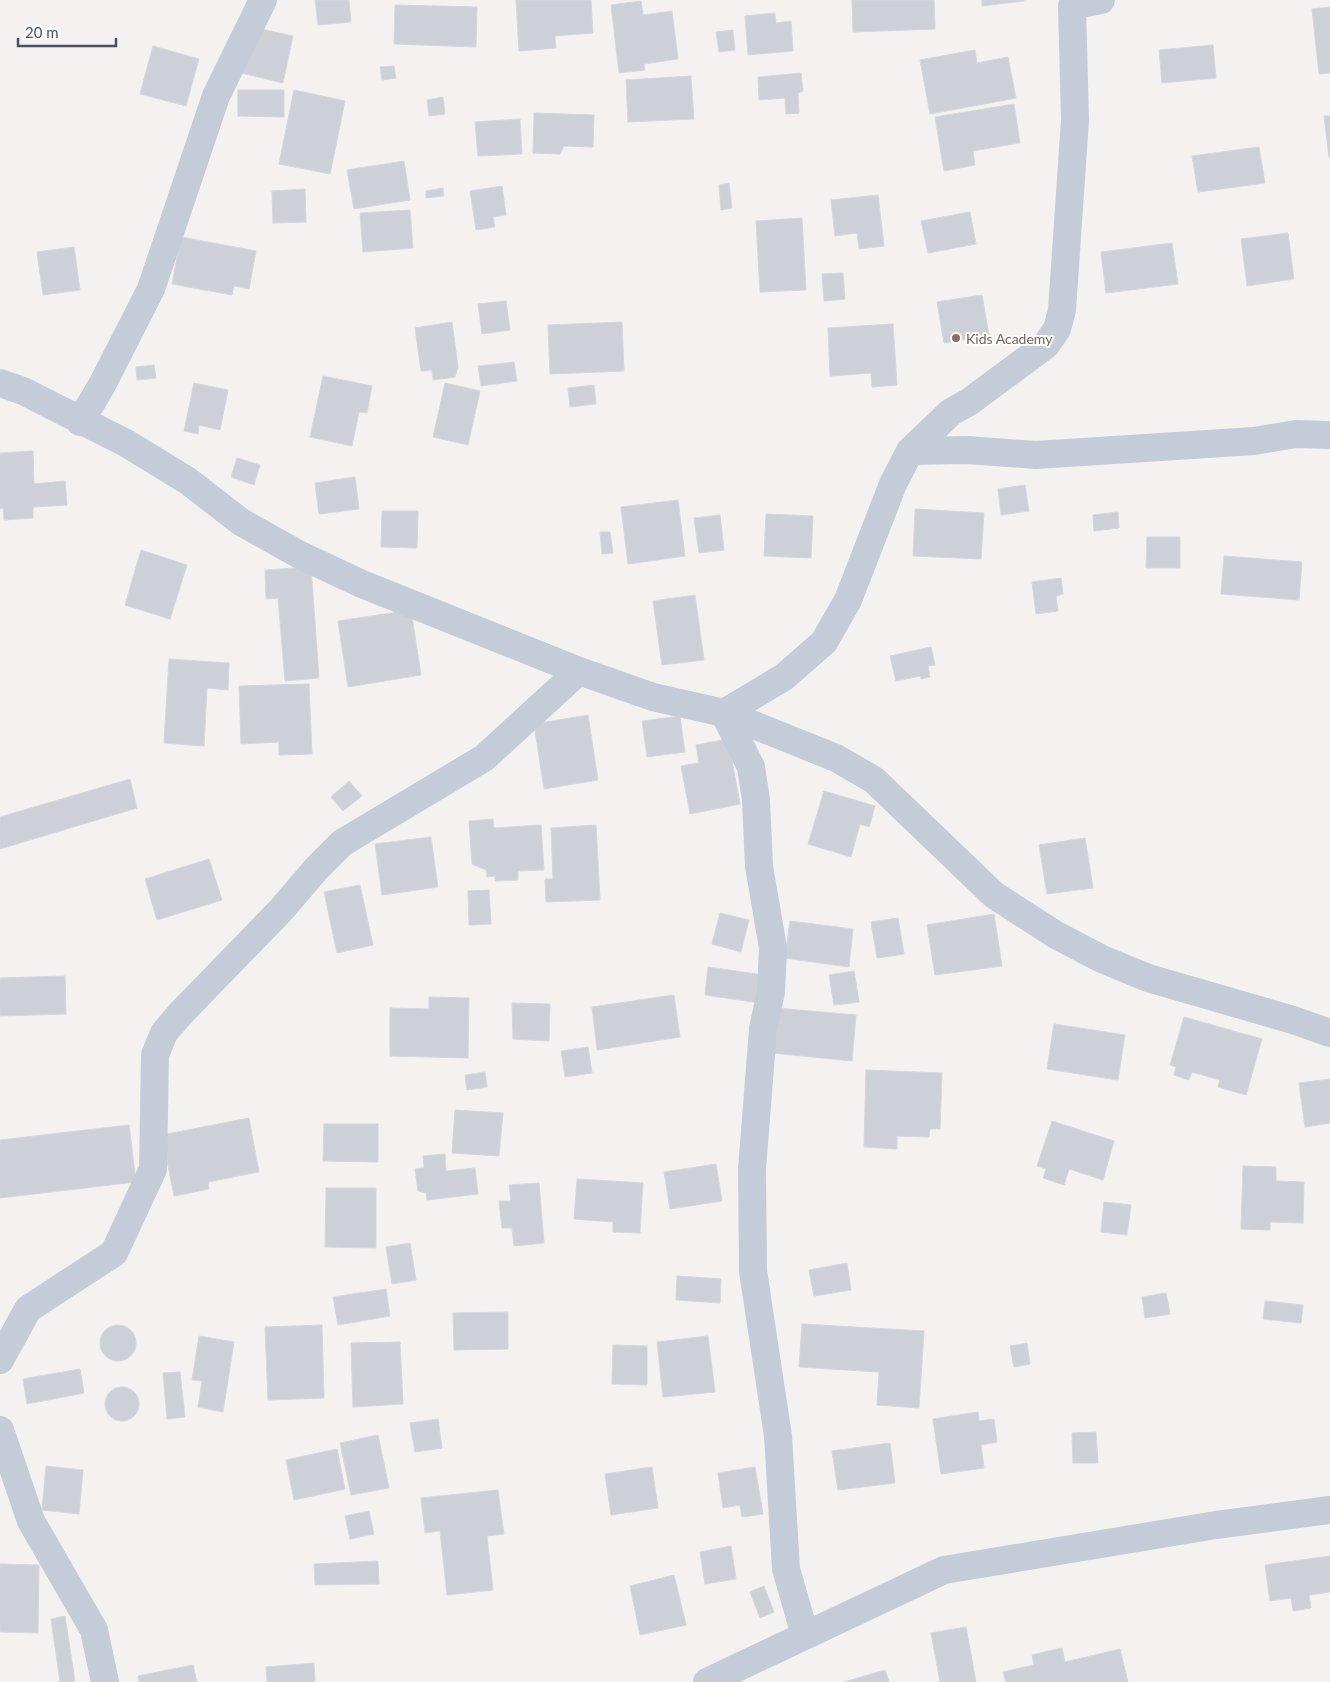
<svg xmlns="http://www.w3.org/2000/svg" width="1330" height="1682" font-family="Lato,sans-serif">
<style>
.building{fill:#cdd0d7;stroke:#d5d6de}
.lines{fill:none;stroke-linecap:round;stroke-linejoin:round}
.minor{stroke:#c4ccd7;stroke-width:28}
.education-dot{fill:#8d6e63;stroke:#fff;stroke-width:2}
.labels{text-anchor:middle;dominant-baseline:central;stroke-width:4;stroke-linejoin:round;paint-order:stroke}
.education-label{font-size:14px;fill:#785e54;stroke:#fff;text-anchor:start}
</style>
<rect width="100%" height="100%" fill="#f4f2f1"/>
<path class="building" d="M315,0H349L351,22L318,25Z
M516,0H591L593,33L555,36L556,48L519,51Z
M852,0H934L935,29L853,32Z
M982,0H1024V1L982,6Z
M641,1L643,15L672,11L678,59L644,64L645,70L619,73L611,5Z
M395,5L477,7L476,47L394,44Z
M1330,7V73L1319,74L1312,9Z
M775,13L776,23L791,21L793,51L748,55L745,16Z
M252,27L293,36L283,83L241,73Z
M733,30L735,50L719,52L716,32Z
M1213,45L1216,78L1162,83L1159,50Z
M153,46L199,59L186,106L140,94Z
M975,50L977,63L1008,57L1016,98L930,114L920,60Z
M394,66L396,78L382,80L380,67Z
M801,73L803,91L798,93L799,113L786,114L785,98L759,100L758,77Z
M691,76L694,119L628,122L626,80Z
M238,90H284V117L238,116Z
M294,90L345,101L330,174L279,164Z
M443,97L445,114L429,116L427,100Z
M1014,104L1020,143L973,151L975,165L944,171L935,117Z
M534,113L594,115L593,147L564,146L560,154L533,153Z
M1324,116H1330V156L1329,157Z
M520,119L522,154L478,156L475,122Z
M1259,147L1265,183L1198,192L1192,156Z
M404,161L410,200L354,209L347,170Z
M729,183L732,208L721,210L719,185Z
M502,186L506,215L493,217L495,227L476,230L470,191Z
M443,188L444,196L426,198V191Z
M305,189L306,222L273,223L272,191Z
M878,195L884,246L859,249L857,233L835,236L831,200Z
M410,210L413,248L363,252L360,213Z
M970,212L976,244L928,253L921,221Z
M802,218L806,290L760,292L756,221Z
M1288,233L1294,279L1247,286L1241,239Z
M181,237L256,251L249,289L234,286L232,295L172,284Z
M1172,243L1178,284L1106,293L1101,252Z
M74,247L80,290L43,295L37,252Z
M843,273L845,299L824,301L822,274Z
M982,295L989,335L944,343L937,302Z
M506,301L510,330L482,334L478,304Z
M452,322L458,367L455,377L433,380L432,370L421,371L415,328Z
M622,322L624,371L550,374L548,325Z
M893,324L897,385L872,387L871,373L830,376L828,328Z
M514,362L517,381L481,386L478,366Z
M154,365L156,378L137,380L136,367Z
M323,376L372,386L367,413L359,412L352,446L310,437Z
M194,383L228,390L220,430L199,425L198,434L184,431Z
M445,383L480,391L468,445L433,437Z
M594,385L596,404L570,407L568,388Z
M33,451L34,484L65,481L67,505L33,507V518L4,520L3,508L0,509V453Z
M237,458L260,465L254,485L231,477Z
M355,477L359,509L319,514L315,483Z
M1025,485L1029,511L1001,515L998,489Z
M678,500L685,556L628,564L621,507Z
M915,509L984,513L981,559L913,556Z
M382,511H418L417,548L381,547Z
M1118,512L1119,528L1094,531L1093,515Z
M766,514L813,516L811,558L764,556Z
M720,515L724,550L699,553L694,518Z
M600,532H610L613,553L602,554Z
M1147,537H1180V568H1146Z
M141,550L187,565L170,619L125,605Z
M1224,556L1302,562L1299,600L1221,594Z
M311,567L319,678L285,681L278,598L266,599L265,570Z
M1061,578L1063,594L1056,596L1058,611L1036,614L1032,582Z
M695,595L704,660L662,665L653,601Z
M411,610L421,675L348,687L338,621Z
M931,647L935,665L928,666L930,677L921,679L920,676L896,681L890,656Z
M169,659L229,663L228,690L207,688L204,746L164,743Z
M309,684L312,754L279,755V742L241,744L239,686Z
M588,715L598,780L544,789L534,724Z
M680,716L685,752L647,757L642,721Z
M728,739L740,804L690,814L681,766L699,763L696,745Z
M130,779L137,808L0,849V817Z
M349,781L362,796L343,811L331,797Z
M824,791L875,806L869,827L860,824L851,857L808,844Z
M493,819L494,828L541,825L544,870L518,871V880L495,881V876L487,877L486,870L472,864L469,821Z
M596,825L600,900L546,902L545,879H553L551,828Z
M431,837L438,887L382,895L375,844Z
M1085,838L1093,888L1047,894L1039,845Z
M209,859L222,900L157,920L145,879Z
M360,885L373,945L337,953L324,892Z
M489,890L491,924L469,925L468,891Z
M720,913L749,920L741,952L712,944Z
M994,914L1002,966L935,975L927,925Z
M898,918L904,954L877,958L871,922Z
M790,921L853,929L849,967L785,958Z
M708,967L764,975L760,1003L705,995Z
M854,971L859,1002L834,1005L829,975Z
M65,976L66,1014L0,1016V978Z
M674,995L680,1037L597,1050L592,1007Z
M429,997L469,998L468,1058L390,1056V1008L429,1009Z
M512,1003L550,1004L549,1041L513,1039Z
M776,1008L856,1015L852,1061L772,1053Z
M1184,1017L1262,1039L1246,1095L1218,1087L1220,1080L1192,1072L1189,1080L1174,1075L1176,1067L1170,1065Z
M1054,1024L1125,1035L1118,1080L1047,1069Z
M588,1047L592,1073L565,1077L561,1051Z
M866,1070L942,1073L940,1129H930L929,1137L897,1136V1149L864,1147Z
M485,1072L487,1087L467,1090L465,1075Z
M1330,1079V1123L1305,1127L1299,1083Z
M455,1110L503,1113L499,1156L452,1153Z
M249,1118L259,1172L208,1182L209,1189L174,1196L162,1135Z
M1052,1121L1114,1141L1103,1180L1069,1169L1064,1185L1043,1178L1046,1169L1037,1166Z
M324,1124H378V1162L323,1161Z
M129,1125L136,1182L0,1198V1140Z
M445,1154L446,1171L475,1168L478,1194L427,1200L426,1193L418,1191L415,1169L424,1168L423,1156Z
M716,1164L722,1201L670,1209L664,1172Z
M1243,1166L1276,1167V1181L1304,1182L1303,1223L1270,1222V1230L1241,1229Z
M577,1179L643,1183L640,1233L613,1232V1222L574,1219Z
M539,1183L544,1243L514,1246L512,1228H502L499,1201H511L509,1185Z
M326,1188H376V1248L325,1247Z
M1104,1202L1131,1205L1127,1235L1101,1232Z
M410,1243L416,1280L392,1284L386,1247Z
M847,1263L851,1290L814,1296L809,1270Z
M677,1276L721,1279L720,1303L676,1300Z
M386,1289L390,1316L338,1325L333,1297Z
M1166,1293L1170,1314L1145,1318L1142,1297Z
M1265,1301L1303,1305L1301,1323L1263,1319Z
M508,1312V1349L454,1350L453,1313Z
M802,1324L924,1331L919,1408L877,1405L879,1372L799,1367Z
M322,1325L324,1398L268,1400L265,1327Z
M100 1343a18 18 0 1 1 36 0a18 18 0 1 1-36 0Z
M199,1336L234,1342L223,1412L198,1407L202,1381L192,1380Z
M708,1336L715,1392L663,1397L657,1342Z
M400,1342L403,1404L353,1407L351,1343Z
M1027,1343L1030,1364L1014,1367L1010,1346Z
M613,1345L647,1346V1385L612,1384Z
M80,1369L84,1393L27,1404L23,1379Z
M180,1372L185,1417L167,1419L163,1373Z
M105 1404a17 17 0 1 1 34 0a17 17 0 1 1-34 0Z
M978,1412L979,1421L994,1419L997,1442L981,1445L984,1468L941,1474L933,1419Z
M438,1419L442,1448L415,1452L410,1423Z
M1096,1432L1098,1463H1073L1072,1433Z
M378,1435L389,1488L351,1495L340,1443Z
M890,1443L895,1483L838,1490L832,1451Z
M337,1449L345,1489L294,1500L286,1460Z
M46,1466L83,1470L79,1514L42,1510Z
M652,1467L658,1508L611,1515L605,1474Z
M755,1467L763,1514L742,1517L740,1505L723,1508L718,1473Z
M498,1490L504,1534L487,1536L493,1590L447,1595L440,1531L425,1533L421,1498Z
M369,1511L374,1534L350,1539L345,1516Z
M731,1546L736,1579L705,1584L700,1552Z
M1330,1556V1592L1309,1595L1311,1608L1293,1611L1291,1598L1270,1601L1265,1565Z
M378,1561L379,1584L315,1585L314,1564Z
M0,1564L39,1565L38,1633L0,1632Z
M674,1575L686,1625L640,1635L630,1586Z
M764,1586L774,1612L760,1618L750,1592Z
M65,1616L75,1681L60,1682L51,1619Z
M966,1627L976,1682H940L931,1633Z
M1062,1648L1065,1662L1120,1649L1128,1682H1006L1003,1672L1034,1665L1032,1655Z
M314,1663L315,1682H267L266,1667Z
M193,1665L197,1682H139L138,1676Z
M885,1670L889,1682H844Z"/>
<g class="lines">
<path class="minor" d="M0,383L23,391L126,443L188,481L241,522L300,555L362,584L579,671L653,697L724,713L836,758L874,780L994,895L1056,935L1102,959L1148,978L1293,1020L1330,1033
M80,422L102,385L151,289L216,96L263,0
M910,451L967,450L1036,455L1254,441L1296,434L1330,435
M0,1360L28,1309L114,1253L153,1169L155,1055L164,1033L181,1013L282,909L316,869L342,843L484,758L579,671
M0,1430L31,1521L94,1630L105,1682
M805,1635L786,1569L778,1436L753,1271L752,1169L763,1029L771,992L773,948L759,866L756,800L751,767L724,713L784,677L824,642L848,600L893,484L910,451L951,412L969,402L1046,345L1057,329L1062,310L1075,120L1072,6L1101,0
M707,1682L944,1570L1216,1525L1330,1510"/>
</g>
<circle class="education-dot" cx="956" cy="338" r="5"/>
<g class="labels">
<g class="education-label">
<text x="966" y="338">Kids Academy</text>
</g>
</g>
<path d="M18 38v8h98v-8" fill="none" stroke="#475162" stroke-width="2.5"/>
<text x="25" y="38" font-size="15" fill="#475162" stroke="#ffffff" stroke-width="4" paint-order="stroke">20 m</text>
</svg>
